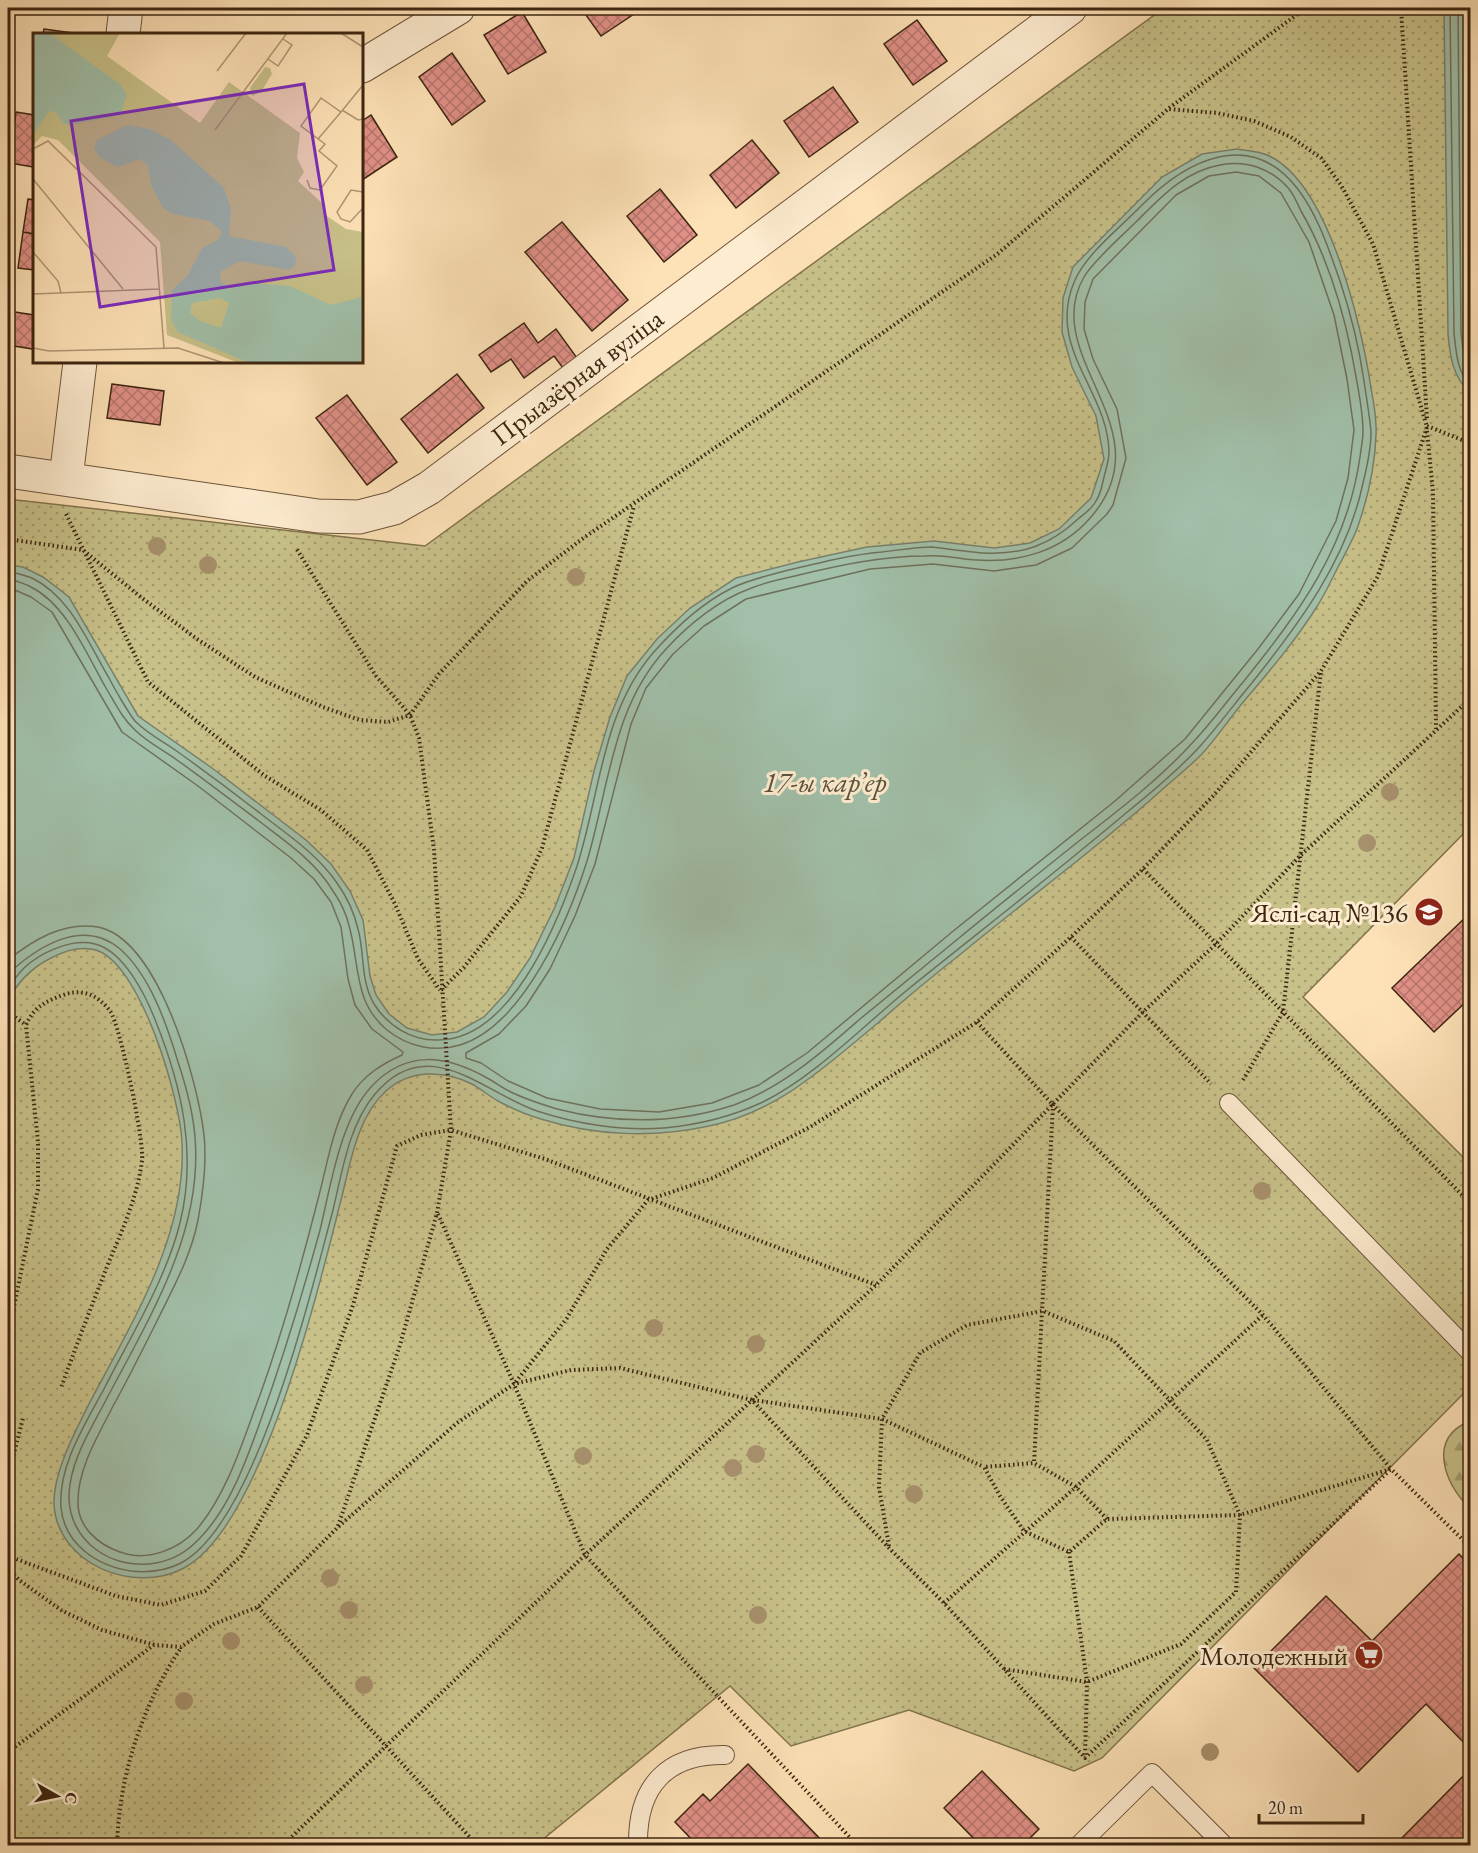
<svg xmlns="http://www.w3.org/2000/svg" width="1478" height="1853" font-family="'EB Garamond',serif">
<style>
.forest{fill:url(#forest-firs);stroke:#82734c;stroke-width:1.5}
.park{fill:url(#park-dots);stroke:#82734c;stroke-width:1.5}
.water{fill:#a1bfa9;stroke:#79816c;stroke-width:1.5}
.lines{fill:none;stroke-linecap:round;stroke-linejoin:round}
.shore{stroke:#6e725c;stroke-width:1.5}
.building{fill:url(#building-cross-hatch);stroke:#3c2510;stroke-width:1.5}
.service-casing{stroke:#6c543a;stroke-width:20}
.minor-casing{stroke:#6c543a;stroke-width:35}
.path{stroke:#3c2510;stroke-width:4;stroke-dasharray:1.5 3;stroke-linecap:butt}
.service{stroke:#feecd0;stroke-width:18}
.minor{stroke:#feecd0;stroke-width:33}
.tree{fill:#a7906c}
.labels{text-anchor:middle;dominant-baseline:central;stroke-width:6;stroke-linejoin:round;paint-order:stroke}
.street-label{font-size:27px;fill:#3c2510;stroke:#feecd0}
.poi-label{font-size:27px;fill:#3c2510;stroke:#feecd0;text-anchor:end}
.water-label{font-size:28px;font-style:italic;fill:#5a533e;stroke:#feecd0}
.inset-road{fill:none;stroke:#b09674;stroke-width:1.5}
.view{fill:#7b2cbf;fill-opacity:0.15;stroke:#7b2cbf;stroke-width:3}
.inset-edge{fill:none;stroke:#3c2510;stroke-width:3}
</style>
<defs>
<pattern id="forest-firs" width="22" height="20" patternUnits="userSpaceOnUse" patternTransform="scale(1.5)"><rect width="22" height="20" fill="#c8c189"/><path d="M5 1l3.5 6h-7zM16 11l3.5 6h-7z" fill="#a49d6f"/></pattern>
<pattern id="park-dots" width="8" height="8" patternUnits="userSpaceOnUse" patternTransform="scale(1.5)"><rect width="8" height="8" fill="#c8c189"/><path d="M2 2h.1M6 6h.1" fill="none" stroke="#a49d6f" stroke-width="1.8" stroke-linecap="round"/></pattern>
<pattern id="building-cross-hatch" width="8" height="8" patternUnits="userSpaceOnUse" patternTransform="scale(1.5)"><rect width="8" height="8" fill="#e19188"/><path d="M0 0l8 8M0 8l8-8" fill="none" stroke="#b8766e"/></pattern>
</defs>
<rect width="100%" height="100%" fill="#fee2b7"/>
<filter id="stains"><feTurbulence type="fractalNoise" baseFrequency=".00333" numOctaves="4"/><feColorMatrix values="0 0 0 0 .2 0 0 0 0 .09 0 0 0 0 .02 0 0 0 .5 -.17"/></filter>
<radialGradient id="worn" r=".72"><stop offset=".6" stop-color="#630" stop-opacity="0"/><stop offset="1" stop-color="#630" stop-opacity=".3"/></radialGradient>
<path class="forest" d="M1470,1421V1509C1445,1483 1426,1439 1470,1421Z"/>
<path class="park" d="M1164,8H1470V827L1303,997L1470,1164V1387L1102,1758L1074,1771L909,1710L791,1746L730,1686L536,1845L8,1846V499L425,546Z"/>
<path class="water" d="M1444,8H1470V393C1453,377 1450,357 1448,334Z
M1237,149C1247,151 1258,151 1267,155C1329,181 1362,328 1371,388C1374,404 1377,419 1376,435C1375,464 1368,497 1358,526C1353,540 1345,554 1338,567C1331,581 1324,596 1316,608C1294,643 1266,675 1240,706C1227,722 1215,740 1201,755C1187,769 1170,782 1155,796C1093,851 1026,900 962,953C934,975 906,998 879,1022C827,1065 778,1112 709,1126C654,1138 595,1136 541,1119C527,1115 511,1108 498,1101C489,1096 481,1089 472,1084C444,1070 410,1069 386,1091C356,1118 350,1166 340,1204C318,1290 262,1526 184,1568C134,1595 57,1564 54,1504C53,1472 76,1430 90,1402C132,1322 187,1236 182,1142C180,1099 141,964 96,950C81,946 64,951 51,958C31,968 19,981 8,1000V565L23,567L43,577L69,597L138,716L212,768L306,840L331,864L350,891L363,920L370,976L376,995L389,1014L407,1028L432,1035L457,1032L484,1017L507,992L530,958L555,907L574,858L594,771L610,717L627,676L657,639L690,608L736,578L798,562L867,547L934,541L994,548L1030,543L1059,529L1091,498L1104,459L1096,416L1072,367L1062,332L1063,298L1073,267L1162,177L1202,154Z"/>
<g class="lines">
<path class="shore" d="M1450,8L1454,333C1456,351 1457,372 1470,385
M1458,8L1461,333L1464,358L1470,372
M1467,8L1470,335
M1236,172L1259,176L1281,193L1309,242L1334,315L1347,379L1354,430L1348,478L1336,521L1299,594L1258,649L1185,739L1115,801L952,932L807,1053L759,1085L712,1103L659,1112L600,1109L547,1098L508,1081L481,1063L466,1058V1053L499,1034L526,1006L550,969L575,916L595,864L631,724L646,688L673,654L704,626L746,599L870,569L933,564L994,571L1036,565L1072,548L1107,514L1113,505L1126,458L1117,409L1093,359L1084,329L1085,302L1093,279L1176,195L1209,176Z
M8,571C16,573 24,575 32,578C71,597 88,643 109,678C113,686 130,716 136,722C148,734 164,742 178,752C206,772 234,793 261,814C288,835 317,854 337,883C347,897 354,912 358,929C365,954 360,980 374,1004C388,1026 412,1041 438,1040C510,1040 556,927 576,869C600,797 601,713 653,653C675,628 702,603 732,588C746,581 766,576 781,572C814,564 848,555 882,552C899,550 916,547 933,547C941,548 977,553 984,553C1023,555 1050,545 1078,519C1084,514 1092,509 1096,501C1101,494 1102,485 1104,477C1106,469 1109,460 1109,452C1108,390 1045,347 1075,280C1087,253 1122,226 1143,204C1187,160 1250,128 1297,188C1318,215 1329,250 1340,281C1351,314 1359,347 1364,381C1365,388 1371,426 1371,432C1371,450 1367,467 1363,483C1347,560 1299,624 1251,684C1235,703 1219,725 1202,744C1180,769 1152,792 1126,813C1054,874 979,932 906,991C861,1028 815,1076 763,1102C733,1116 697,1125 664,1128C622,1131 576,1124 537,1111C482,1092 428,1031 375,1094C348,1126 342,1174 332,1214C310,1295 256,1523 181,1563C165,1571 148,1573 131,1571C97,1566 64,1544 61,1507C58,1465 86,1423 105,1387C131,1336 166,1279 180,1223C197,1154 182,1087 156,1022C146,996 124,951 95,944C71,938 40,953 24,968C18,974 13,981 8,988
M8,578C15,581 24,583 31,587C67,605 87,655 106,688C115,703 122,718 135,730C147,742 163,750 177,760C205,780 232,801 259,821C286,842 315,861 333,891C344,907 348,919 352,938C359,973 357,1005 387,1030C407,1046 434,1053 460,1045C523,1026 569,919 587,861C609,788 612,706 667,648C689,624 719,600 749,589C765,582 782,579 799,575C840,565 883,556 925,556C949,555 952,558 976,560C1020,563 1062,551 1091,517C1167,429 1038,357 1084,277C1093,261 1123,235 1137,221C1161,197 1185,171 1220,165C1246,160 1271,168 1289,189C1294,195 1297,203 1301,211C1327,256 1342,305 1352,355C1356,379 1363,407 1363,431C1363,440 1361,448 1360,457C1347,548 1300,611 1244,681C1227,701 1212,722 1195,740C1161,778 1119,810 1079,841C1039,873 999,905 959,938C926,965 893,992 860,1019C821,1053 783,1087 734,1105C676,1124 616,1124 557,1109C544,1105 522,1098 509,1091C502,1088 495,1082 487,1078C446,1055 406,1049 371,1087C340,1121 331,1185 320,1230C302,1296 282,1361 259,1425C245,1464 229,1508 200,1538C188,1551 173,1560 156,1563C112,1571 68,1541 69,1495C70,1461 91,1429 106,1400C149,1318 203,1233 195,1137C193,1112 186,1086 178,1062C167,1025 150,975 120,949C83,917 37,947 8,974
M8,587L31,597L52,612L122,732L198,786L291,858L314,879L331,902L341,927L348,979L355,1005L372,1029L403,1052L402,1055C382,1064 364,1075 352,1094C332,1126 327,1167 317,1203C299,1274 279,1345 253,1414C239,1453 224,1497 197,1529C178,1550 147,1562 120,1552C97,1544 77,1526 78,1501C78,1468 98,1436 112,1408C127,1381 141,1353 155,1325C171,1292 191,1257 198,1220C203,1193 207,1162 204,1135C198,1082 159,939 98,927C64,921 33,940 8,960"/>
</g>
<path class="building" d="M581,8H643L601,36Z
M522,12L546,52L508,74L484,35Z
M917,20L947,61L913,85L884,44Z
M44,29L80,34H43Z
M452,53L485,101L452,125L419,77Z
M833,87L858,122L809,157L784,121Z
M16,112L34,115V167L9,163Z
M371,115L397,157L362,180V121Z
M752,140L779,173L736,208L710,175Z
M660,189L697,235L664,262L627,216Z
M28,199L34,200V234L23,232Z
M562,222L628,300L592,331L525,252Z
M23,232L34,234V270L18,268Z
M8,311L34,315L33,349L8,345Z
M524,323L538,343L556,329L577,358L563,368L554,356L524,378L511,359L491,372L479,355Z
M457,374L484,408L428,453L401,419Z
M112,384L164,391L160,425L107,418Z
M347,395L397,462L367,485L316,418Z
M1470,913V998L1434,1032L1392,988Z
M1459,1554L1470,1565V1749L1426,1704L1358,1772L1254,1668L1326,1596L1372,1641Z
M748,1764L827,1846H698L675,1822L703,1794L710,1801Z
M1470,1769V1846H1394Z
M982,1771L1039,1829L1022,1846H981L944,1808Z"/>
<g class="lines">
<g class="service-casing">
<path id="service" d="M1229,1103L1470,1352
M641,1846L638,1842C638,1786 667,1754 725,1755
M1078,1846L1152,1773L1225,1846"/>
</g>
<g class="minor-casing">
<path id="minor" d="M123,34L126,8
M362,66L458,8
M8,471L318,516L359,517L394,508L429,488L1070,8
M66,478L80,362"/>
</g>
<path class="path" d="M1401,8L1427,419
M1169,108L1306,8
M1427,426L1470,443
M1427,431L1433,492L1436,729
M66,514L148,682L265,776L321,810L367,850L395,904L418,959L440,990
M8,539L83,550L142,598L197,639L255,677L323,707L360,720L388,722L410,715L439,674L527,581L582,539L996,255L1168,109L1217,113L1254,121L1291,137L1321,158L1341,185L1373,244L1427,427L1378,576L1321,671L1213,796L1143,869L1071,937L977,1022L810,1127L713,1178L648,1200L607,1249L567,1318L514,1384
M1143,869L1470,1203
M1071,937L1211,1084
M441,990L464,967L521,896L542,848L634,506
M8,1012L26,1025
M977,1022L1053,1105
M1243,1080L1283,1012L1321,671
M438,1214L514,1384L585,1555L858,1846
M8,1336L38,1189V1142L26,1025C34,1007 44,1002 63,995C82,988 98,995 110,1011C120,1024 145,1144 142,1161C137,1198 122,1231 108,1264C92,1305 76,1346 61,1388
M753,1400L882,1419L984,1467
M8,1477L23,1418
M1107,1519L1076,1487L1034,1463L984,1467L1000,1496L1024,1531L1069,1552L1107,1519L1240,1515L1391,1469L1470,1547
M338,1526L400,1345L437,1213L451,1130L545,1159L876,1285
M889,1546L879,1487L882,1419L920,1353L967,1325L1043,1311L1114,1341L1207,1440L1240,1515L1236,1592L1181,1644L1087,1682L1004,1669
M1069,1552L1087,1682L1085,1758
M8,1556L116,1596L161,1605L205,1591L241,1556L307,1435L353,1305L397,1146L421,1135L451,1130L434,850L419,738L410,715L376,676L296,548
M8,1568L19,1580L61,1610L102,1630L155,1645L181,1647L214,1624L258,1607L338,1527L457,1423L514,1384L571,1370L620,1368L752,1400L889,1548L944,1603L1085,1758L1391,1469L1263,1315L1053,1105L1034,1463
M944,1603L1076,1487L1263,1315
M258,1607L478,1846
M8,1752L154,1645
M117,1846C119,1776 142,1705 181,1648
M282,1846L585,1555L876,1285L1143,1012L1216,944L1300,856L1470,699"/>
<use href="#service" class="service"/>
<use href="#minor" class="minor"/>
</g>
<g class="tree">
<circle cx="157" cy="546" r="9"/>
<circle cx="208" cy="565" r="9"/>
<circle cx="576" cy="577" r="9"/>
<circle cx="1390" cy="792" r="9"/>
<circle cx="1367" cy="843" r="9"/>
<circle cx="1271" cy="916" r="9"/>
<circle cx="1262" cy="1191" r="9"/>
<circle cx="654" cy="1328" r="9"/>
<circle cx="756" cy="1344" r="9"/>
<circle cx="756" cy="1454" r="9"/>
<circle cx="583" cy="1456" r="9"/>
<circle cx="733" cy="1468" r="9"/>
<circle cx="914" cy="1494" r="9"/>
<circle cx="330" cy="1578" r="9"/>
<circle cx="349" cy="1610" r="9"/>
<circle cx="758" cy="1615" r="9"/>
<circle cx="231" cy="1641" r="9"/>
<circle cx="364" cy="1685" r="9"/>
<circle cx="184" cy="1701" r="9"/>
<circle cx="1210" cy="1752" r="9"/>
</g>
<defs>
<g id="school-disc" transform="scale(1.5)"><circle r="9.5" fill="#8f2418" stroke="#feecd0"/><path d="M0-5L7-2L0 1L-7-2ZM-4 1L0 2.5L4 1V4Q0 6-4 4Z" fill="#fff"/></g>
<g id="supermarket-disc" transform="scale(1.5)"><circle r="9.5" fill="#8f2418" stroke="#feecd0"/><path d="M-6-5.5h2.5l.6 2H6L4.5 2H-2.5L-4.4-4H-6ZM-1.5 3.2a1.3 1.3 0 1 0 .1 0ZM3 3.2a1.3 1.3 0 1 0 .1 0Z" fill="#fff"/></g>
</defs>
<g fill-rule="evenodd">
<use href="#school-disc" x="1429" y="912"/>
<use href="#supermarket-disc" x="1369" y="1655"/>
</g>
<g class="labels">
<g class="street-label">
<text transform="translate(577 377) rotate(-37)">Прыазёрная вуліца</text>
</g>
<g class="poi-label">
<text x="1408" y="912">Яслі-сад №136</text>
<text x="1348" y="1655">Молодежный</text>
</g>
<g class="water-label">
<text x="825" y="782">17-ы кар’ер</text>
</g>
</g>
<g transform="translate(33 33)">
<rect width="330" height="330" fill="#fee2b7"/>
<path d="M232,34L237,35L239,41L228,59L219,63L217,55Z" fill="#c8c189"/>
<path d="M0,0H87L74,23L167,90L196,49L267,100L264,125L271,139L265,148L290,171L291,181L313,196L330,199V330H206L134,302L127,209L25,107L9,103L0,112Z" fill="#c8c189"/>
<path d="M0,0H16L88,52L94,62L87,82L37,92L30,90L23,79L16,78L0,102ZM94,92L117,96L138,107L191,155L198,176L196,203L253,214L263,224L262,233L256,237L207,228L187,239L188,249L197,254L218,250L257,253L298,272L330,264V326L321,330H216L145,299L138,287L139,257L155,242L169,215L185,207L189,199L177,188L140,181L130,175L119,154L115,133L108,126L84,134L66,124L61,115L64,107ZM187,265L196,270L188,295L167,288L157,280L159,270Z" fill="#a1bfa9" fill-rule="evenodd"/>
<path class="inset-road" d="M308,0L330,14M235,26L245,33L259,12L250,6M184,38L213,0M309,77L325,87L330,86M182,97L254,0M285,106L308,79M0,116L15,108L123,214L131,315M0,146L90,256M274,147L277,155L287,157L304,133L286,118L292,111L268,93L288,65L308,79L330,52M330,159L318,157L304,179L308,186L317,189L330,175M0,219L25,248L28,260M0,261L126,256M0,315L16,318L145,315L191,330"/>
<path class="view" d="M271,51L301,237L67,274L38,88Z"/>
<rect width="330" height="330" class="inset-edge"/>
</g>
<rect width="1478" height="1853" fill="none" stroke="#fee2b7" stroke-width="30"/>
<rect x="9" y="9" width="1460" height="1835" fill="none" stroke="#3c2510" stroke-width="3"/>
<rect x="15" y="15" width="1448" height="1823" fill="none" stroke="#3c2510" stroke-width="1.5"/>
<g transform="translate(57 1796) rotate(99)" stroke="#feecd0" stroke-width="4.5" paint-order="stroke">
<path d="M0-4.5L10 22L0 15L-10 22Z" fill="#3c2510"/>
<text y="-9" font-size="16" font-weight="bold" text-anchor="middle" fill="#3c2510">С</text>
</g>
<path d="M1259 1814v9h104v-9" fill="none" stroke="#3c2510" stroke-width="3"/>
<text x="1268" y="1814" font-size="18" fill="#3c2510" stroke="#feecd0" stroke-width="4.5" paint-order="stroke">20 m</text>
<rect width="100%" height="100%" filter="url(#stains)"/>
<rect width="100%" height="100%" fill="url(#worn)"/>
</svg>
